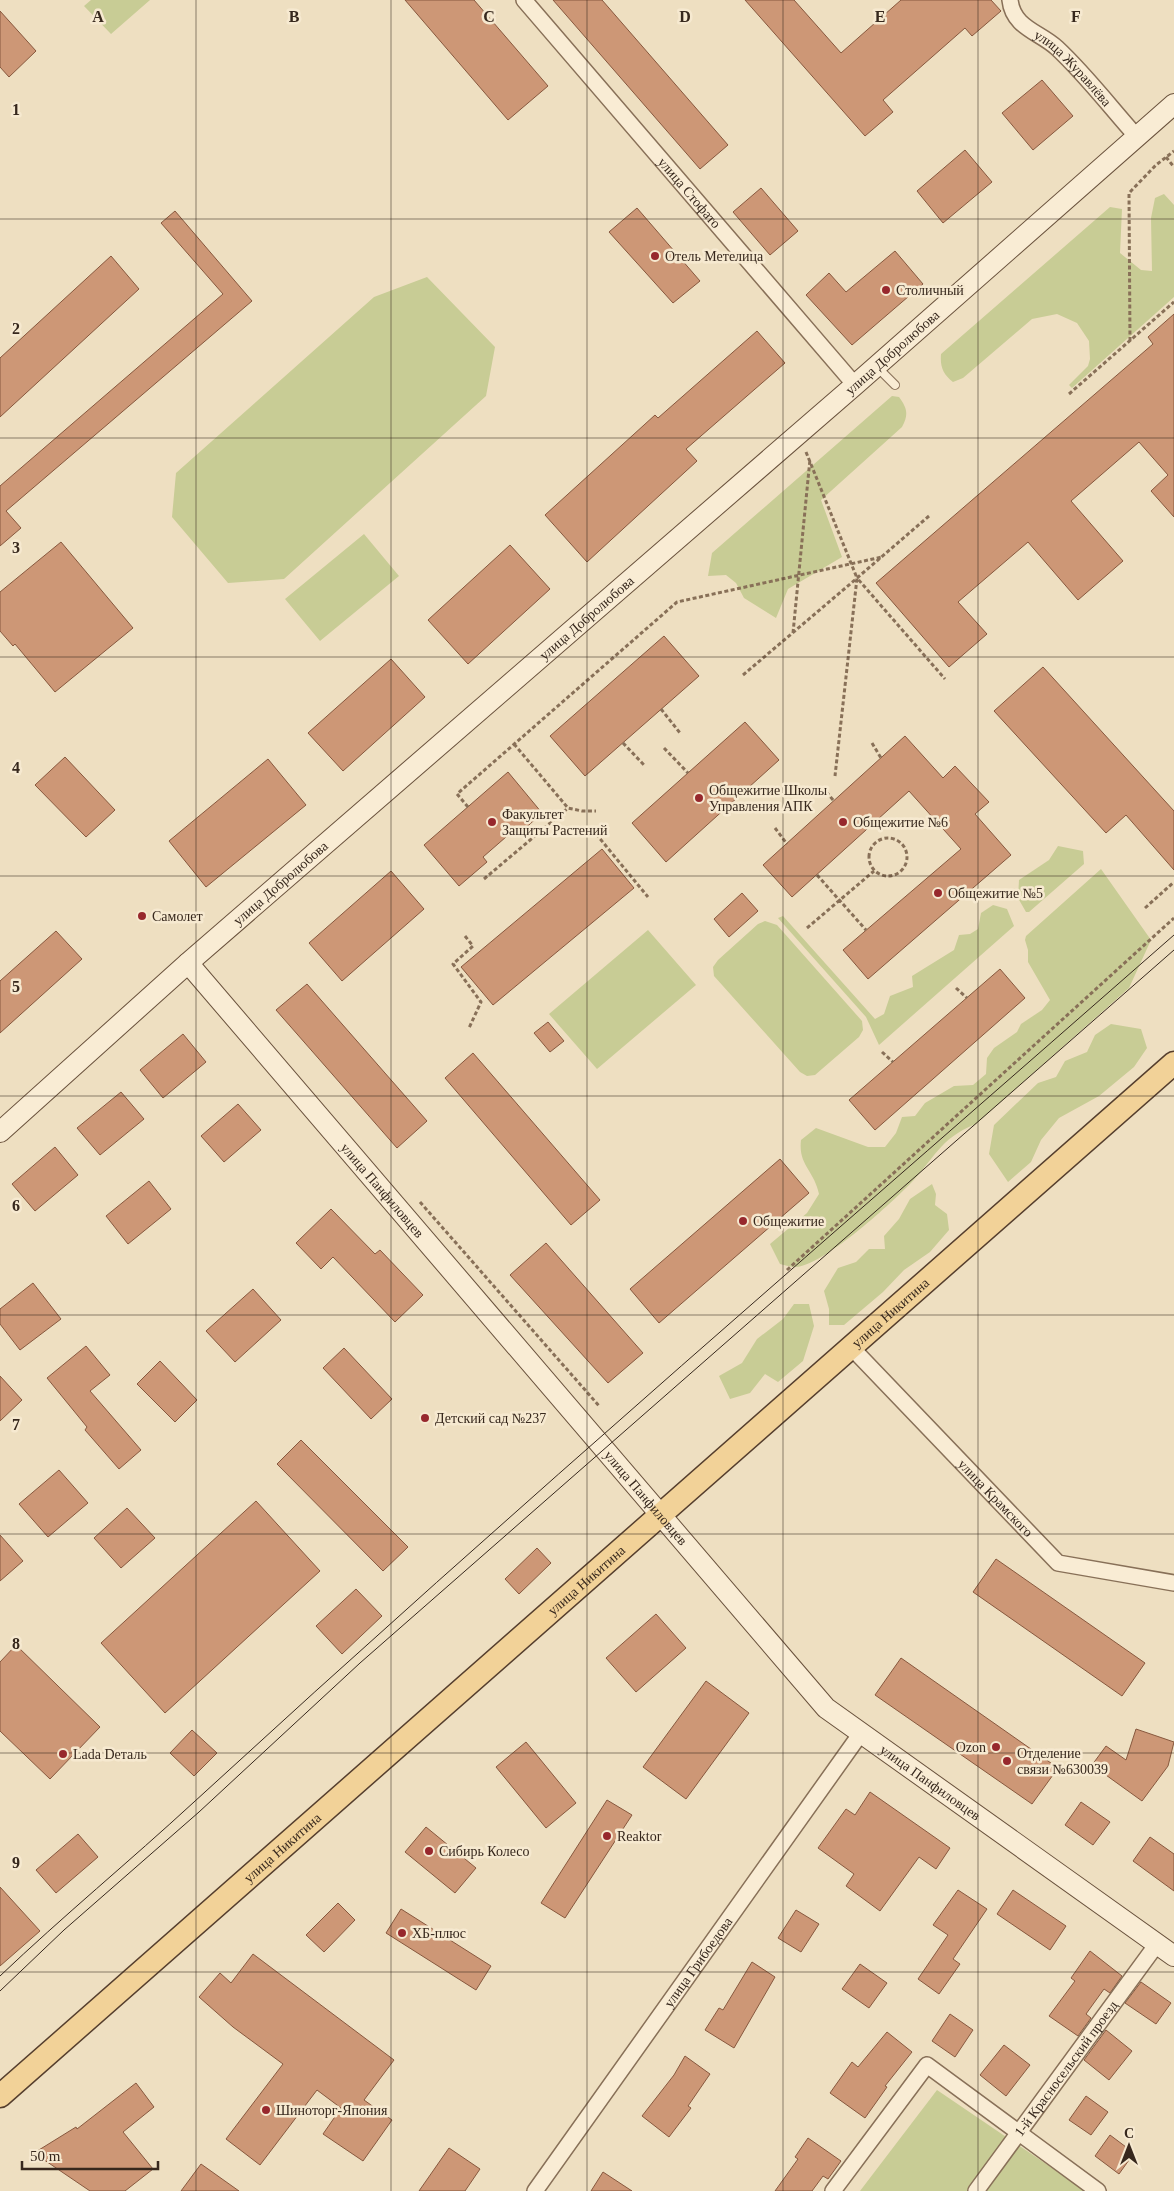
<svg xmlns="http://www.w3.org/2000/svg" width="1174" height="2191" font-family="Georgia,serif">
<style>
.green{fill:#c8cc95}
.building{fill:#cd9776;stroke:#87583e}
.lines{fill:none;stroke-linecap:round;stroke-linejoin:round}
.lane-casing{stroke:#887058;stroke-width:10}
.street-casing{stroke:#887058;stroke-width:18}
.secondary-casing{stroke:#69513c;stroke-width:22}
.primary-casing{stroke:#553e2d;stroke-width:25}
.path{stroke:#887058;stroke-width:3;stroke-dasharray:4 2.5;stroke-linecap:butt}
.lane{stroke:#f9ecd4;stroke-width:8}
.street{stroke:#f9ecd4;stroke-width:15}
.secondary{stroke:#f9ecd4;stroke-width:20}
.primary{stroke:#f2d298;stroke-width:22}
.tram{stroke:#37281d;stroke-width:1}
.grid{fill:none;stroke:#37281d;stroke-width:1;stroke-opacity:0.55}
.poi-dot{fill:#97282d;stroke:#f6e9d0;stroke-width:2}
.labels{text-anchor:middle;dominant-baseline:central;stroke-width:5;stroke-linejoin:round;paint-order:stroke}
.street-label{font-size:14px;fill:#37281d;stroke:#f6e9d0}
.poi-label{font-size:14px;fill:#37281d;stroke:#f6e9d0;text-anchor:start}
.grid-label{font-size:16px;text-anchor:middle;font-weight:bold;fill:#37281d;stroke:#f6e9d0;stroke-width:5;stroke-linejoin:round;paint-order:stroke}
</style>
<rect width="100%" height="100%" fill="#eedfc1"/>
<path class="green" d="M91,0H150L111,34L84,6Z
M1164,194L1174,205V297L1072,388L1069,385L1088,366L1090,359L1089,341L1077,323L1057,314L1032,319L963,378L953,382C943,374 940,367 941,354L1110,207L1122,209L1120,253L1141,270L1152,271L1151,218L1155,198Z
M427,277L495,347L486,396L284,579L228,583L172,517L176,473L374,297Z
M892,396L899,397C907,408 909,414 902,427L821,500L842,557L788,589L776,618L744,598L736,583L726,575L708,576L712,553Z
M364,534L399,576L320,641L285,599Z
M1058,846L1083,851L1084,864L1029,912H1026L1018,898L1019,880L1049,860Z
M1101,869L1151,940L1129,988L976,1124C938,1139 935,1159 909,1185C888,1206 824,1265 796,1267C791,1267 785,1265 780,1264L770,1244L807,1213L819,1194C814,1170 798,1165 801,1140L816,1128L868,1147H885L896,1133L902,1117L915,1116L925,1103L954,1086L973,1085L986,1074L987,1058L994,1048L1017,1032L1021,1024L1042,1010L1050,1000L1028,962V950L1025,940L1026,936Z
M993,905L1007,909L1014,926L879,1045L866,1017L778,918L783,916L875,1019L884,1014L890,996L913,987L912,976L954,950L959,935L970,934L978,929L981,913Z
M765,921L777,925L862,1021L863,1030L859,1037L815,1075L807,1076L800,1072L714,976L713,967L718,960L758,924Z
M648,930L696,985L597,1069L549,1014Z
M1111,1024L1141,1029L1147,1048L1134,1067L1099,1096L1059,1118L1041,1140L1031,1162L1008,1182L989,1154L994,1125L1038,1083L1056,1077L1065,1061L1087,1052L1095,1035Z
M932,1184L936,1194L935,1205L947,1214L949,1230L930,1252L904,1270L883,1292L844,1325H829V1309L824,1291L838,1268L856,1262L869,1249H885L884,1236L899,1219L910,1199Z
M794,1304H809L814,1326L803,1361L778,1382L765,1374L750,1393L730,1399L719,1376L742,1363L757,1339L783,1319Z
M937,2090L1086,2191H860Z"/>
<path class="building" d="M405,0H474L548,86L508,120Z
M553,0H602L728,145L700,169Z
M745,0H794L841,53L901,0H991L1001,11L972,36L965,28L883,100L893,112L865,136Z
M0,11L36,51L9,77L0,67Z
M1042,80L1073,116L1033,150L1002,113Z
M965,150L992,182L943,223L917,191Z
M761,188L798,231L770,255L733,212Z
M637,208L700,281L673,303L609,232Z
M175,211L252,301L6,511L21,528L0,546V486L223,294L161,223Z
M895,251L923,284L852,345L806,295L829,273L846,292Z
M111,256L139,289L0,417V358Z
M1174,314V517L1151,491L1168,475L1139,442L1071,501L1123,561L1078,600L1028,542L958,602L987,634L949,667L876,583L1153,344L1148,337Z
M757,331L785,363L686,449L697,461L587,562L545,515L655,415L658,418Z
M61,542L133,628L55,692L15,644L13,646L0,631V592Z
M510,545L550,589L468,664L428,620Z
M664,636L699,676L585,776L550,736Z
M391,659L425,697L343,771L308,733Z
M1043,667L1174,811V870L1126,815L1106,833L994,711Z
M745,722L779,760L666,862L632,823Z
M905,736L943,778L955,766L989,802L975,814L1011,855L868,979L843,950L961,849L909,791L792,897L763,865Z
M65,757L115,810L86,837L35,785Z
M268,759L306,805L206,887L169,841Z
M508,772L542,813L518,835L514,830L483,857L487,862L459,886L424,845Z
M602,849L634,888L493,1005L461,967Z
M391,871L424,909L342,981L309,943Z
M742,893L758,911L729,937L714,919Z
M56,931L82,959L0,1033V981Z
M1000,969L1025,998L875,1130L849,1100Z
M307,984L427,1121L397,1148L276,1010Z
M548,1022L564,1041L550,1052L534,1033Z
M183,1034L206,1062L163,1098L140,1070Z
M473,1053L600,1200L571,1225L445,1078Z
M121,1092L144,1119L100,1155L77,1128Z
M238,1104L261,1130L224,1162L201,1136Z
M55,1147L78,1175L35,1211L12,1184Z
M780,1159L809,1193L659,1323L630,1289Z
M149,1181L171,1209L128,1244L106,1216Z
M331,1209L375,1254L380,1250L423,1295L395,1322L333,1257L321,1269L296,1243Z
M546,1243L643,1353L608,1383L510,1275Z
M33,1283L61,1319L20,1350L0,1324V1309Z
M253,1289L281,1320L235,1362L206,1331Z
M86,1346L110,1375L90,1391L141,1450L119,1469L85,1430L87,1427L47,1378Z
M344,1348L392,1399L371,1419L323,1368Z
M160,1361L197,1400L175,1422L137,1384Z
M0,1376L22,1400L0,1421Z
M301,1440L408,1547L383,1571L277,1464Z
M59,1470L88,1503L48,1537L19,1504Z
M256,1501L320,1571L165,1713L101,1643Z
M127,1508L155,1538L121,1568L94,1538Z
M0,1535L23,1561L0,1581Z
M537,1548L551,1563L519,1594L505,1579Z
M996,1559L1145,1663L1122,1696L973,1592Z
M356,1589L382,1616L342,1654L316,1626Z
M656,1614L686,1648L636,1692L606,1658Z
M16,1645L100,1727L50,1779L0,1731V1662Z
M901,1658L1058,1768L1032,1804L875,1695Z
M706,1681L749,1713L686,1799L643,1767Z
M1136,1729L1174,1742L1168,1766L1142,1801L1092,1765L1106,1746L1126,1760Z
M192,1730L217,1753L194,1776L170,1753Z
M526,1742L576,1803L546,1828L496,1767Z
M870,1792L950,1848L936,1869L919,1857L880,1911L846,1886L854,1874L818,1848L846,1809L855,1815Z
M607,1800L632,1815L565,1918L541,1903Z
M1081,1802L1110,1822L1093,1845L1065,1825Z
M426,1827L476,1868L455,1893L405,1852Z
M78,1834L98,1857L56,1893L36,1870Z
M1150,1837L1174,1854V1891L1133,1861Z
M0,1887L40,1931L0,1966Z
M958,1890L987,1909L953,1959L960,1964L939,1994L918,1979L948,1935L933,1925Z
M1013,1890L1066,1926L1050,1950L997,1914Z
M338,1903L355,1920L324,1952L306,1935Z
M401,1909L491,1966L476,1990L386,1933Z
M796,1910L819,1924L801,1952L778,1938Z
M1090,1951L1122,1976L1110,1993L1104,1989L1086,2014L1091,2018L1078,2036L1049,2016L1075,1981L1071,1978Z
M253,1954L394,2060L364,2100L392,2120L363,2161L323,2134L341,2108L317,2090L260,2165L226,2139L283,2064L233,2027L199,1997L220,1973L231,1983Z
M752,1962L775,1977L734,2048L705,2030L719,2008L723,2010Z
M860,1964L887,1983L869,2008L842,1989Z
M1141,1982L1171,2003L1156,2024L1125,2003Z
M950,2014L973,2030L955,2057L932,2041Z
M1106,2030L1132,2051L1109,2080L1084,2060Z
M887,2032L912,2052L885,2086L887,2087L865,2118L830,2093L852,2062L858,2067Z
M1004,2045L1030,2065L1006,2096L980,2075Z
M685,2056L710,2074L688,2106L691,2108L669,2137L642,2116L674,2075Z
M136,2083L154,2107L123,2132L153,2169L125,2191H90L34,2153L76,2127L77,2129Z
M1086,2096L1108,2112L1091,2135L1069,2120Z
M1110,2135L1134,2153L1119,2174L1095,2156Z
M808,2138L841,2161L828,2179L823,2176L812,2191H775L798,2159L795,2157Z
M449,2148L480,2169L465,2191H419Z
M201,2164L239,2191H181Z
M603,2172L632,2191H591Z"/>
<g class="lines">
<g class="lane-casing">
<path id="lane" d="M877,367L895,385"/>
</g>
<g class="street-casing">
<g id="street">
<path id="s1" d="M524,0L855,385"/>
<path id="s2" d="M1010,0C1013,28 1040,32 1057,48C1086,75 1111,108 1137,137"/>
<path id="s3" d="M851,1347L1058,1563L1174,1583"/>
<path id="s4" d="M535,2191L861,1733"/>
<path d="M833,2191L927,2065L1098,2191"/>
<path id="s5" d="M976,2191L1157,1944"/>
</g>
</g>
<g class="secondary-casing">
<g id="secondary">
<path id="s6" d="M188,963L826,1708L1174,1956"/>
<path id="s7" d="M0,1132L188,963L855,385L1174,104"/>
</g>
</g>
<g class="primary-casing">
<g id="primary">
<path id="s8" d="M0,2096L1174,1063"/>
</g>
</g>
<path class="path" d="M1166,157L1174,167
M1130,341L1129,193L1156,165L1174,151
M1069,394L1174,302
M806,452L857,578L835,776
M929,516L857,578L945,679
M793,633L810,459
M743,675L856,579
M661,709L680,733
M623,743L645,766
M872,743L881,758
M514,744L568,808L582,811H596
M664,748L688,773
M822,787L834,801
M468,807L457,794L677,602L882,557
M775,828L787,844
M592,829L648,897
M869 857a19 19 0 1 1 38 0a19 19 0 1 1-38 0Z
M817,875L866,930
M484,879L568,808
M1145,908L1174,882
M807,928L874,871
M465,936L473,946L453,964L481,1002L469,1028
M956,988L967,998
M882,1052L893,1062
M420,1202L600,1407
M787,1270L1174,918"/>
<use href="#lane" class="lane"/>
<use href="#street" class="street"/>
<use href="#secondary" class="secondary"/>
<use href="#primary" class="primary"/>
<path class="tram" d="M0,1976C63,1916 130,1861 194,1802C515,1507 846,1223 1174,935
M0,1991L64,1930L199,1812L360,1663L1174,950"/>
</g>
<path class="grid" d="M196,0V2191M391,0V2191M587,0V2191M783,0V2191M978,0V2191M0,219H1174M0,438H1174M0,657H1174M0,876H1174M0,1096H1174M0,1315H1174M0,1534H1174M0,1753H1174M0,1972H1174"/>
<g class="poi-dot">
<circle cx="655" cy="256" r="5"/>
<circle cx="886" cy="290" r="5"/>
<circle cx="699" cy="798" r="5"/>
<circle cx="492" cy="822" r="5"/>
<circle cx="843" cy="822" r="5"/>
<circle cx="938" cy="893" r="5"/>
<circle cx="142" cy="916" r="5"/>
<circle cx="743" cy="1221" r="5"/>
<circle cx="425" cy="1418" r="5"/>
<circle cx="996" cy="1747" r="5"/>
<circle cx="63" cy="1754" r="5"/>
<circle cx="1007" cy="1761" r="5"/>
<circle cx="607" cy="1836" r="5"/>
<circle cx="429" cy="1851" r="5"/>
<circle cx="402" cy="1933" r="5"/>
<circle cx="266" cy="2110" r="5"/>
</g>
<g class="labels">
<g class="street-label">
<text stroke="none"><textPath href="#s2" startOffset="95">улица Журавлёва</textPath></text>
<text stroke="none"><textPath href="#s1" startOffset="254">улица Стофато</textPath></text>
<text stroke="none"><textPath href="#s7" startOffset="1185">улица Добролюбова</textPath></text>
<text stroke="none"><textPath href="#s7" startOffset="780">улица Добролюбова</textPath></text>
<text stroke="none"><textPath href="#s7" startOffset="375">улица Добролюбова</textPath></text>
<text stroke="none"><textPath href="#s6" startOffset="299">улица Панфиловцев</textPath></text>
<text stroke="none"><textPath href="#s8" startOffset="1186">улица Никитина</textPath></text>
<text stroke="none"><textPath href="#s3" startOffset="209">улица Крамского</textPath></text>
<text stroke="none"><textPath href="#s6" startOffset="704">улица Панфиловцев</textPath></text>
<text stroke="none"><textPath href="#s8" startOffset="781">улица Никитина</textPath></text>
<text stroke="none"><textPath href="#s6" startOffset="1109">улица Панфиловцев</textPath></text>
<text stroke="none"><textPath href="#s8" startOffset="376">улица Никитина</textPath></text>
<text stroke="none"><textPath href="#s4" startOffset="281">улица Грибоедова</textPath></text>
<text stroke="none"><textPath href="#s5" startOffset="152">1-й Красносельский проезд</textPath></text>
</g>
<g class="poi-label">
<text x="665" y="256">Отель Метелица</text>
<text x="896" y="290">Столичный</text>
<text x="709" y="790">Общежитие Школы<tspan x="709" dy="16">Управления АПК</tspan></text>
<text x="502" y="814">Факультет<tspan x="502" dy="16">Защиты Растений</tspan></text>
<text x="853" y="822">Общежитие №6</text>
<text x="948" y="893">Общежитие №5</text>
<text x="152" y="916">Самолет</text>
<text x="753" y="1221">Общежитие</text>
<text x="435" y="1418">Детский сад №237</text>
<text x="986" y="1747" text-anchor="end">Ozon</text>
<text x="1017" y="1753">Отделение<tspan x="1017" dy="16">связи №630039</tspan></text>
<text x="73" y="1754">Lada Dеталь</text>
<text x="617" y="1836">Reaktor</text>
<text x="439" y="1851">Сибирь Колесо</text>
<text x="412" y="1933">ХБ-плюс</text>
<text x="276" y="2110">Шиноторг-Япония</text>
</g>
</g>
<g class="grid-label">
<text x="98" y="22">A</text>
<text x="294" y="22">B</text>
<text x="489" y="22">C</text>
<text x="685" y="22">D</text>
<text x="880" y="22">E</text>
<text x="1076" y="22">F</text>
<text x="16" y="115">1</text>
<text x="16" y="334">2</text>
<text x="16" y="553">3</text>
<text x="16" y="773">4</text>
<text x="16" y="992">5</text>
<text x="16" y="1211">6</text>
<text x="16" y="1430">7</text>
<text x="16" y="1649">8</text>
<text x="16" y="1868">9</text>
</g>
<g transform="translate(1129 2146)" stroke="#f6e9d0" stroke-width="4" paint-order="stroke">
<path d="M0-4L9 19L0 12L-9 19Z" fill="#37281d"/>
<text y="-8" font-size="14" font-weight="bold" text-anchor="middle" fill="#37281d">С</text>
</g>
<path d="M22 2161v8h136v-8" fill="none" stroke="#37281d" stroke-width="2.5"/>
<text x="30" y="2161" font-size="15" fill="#37281d" stroke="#f6e9d0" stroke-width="4" paint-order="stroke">50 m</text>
</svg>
